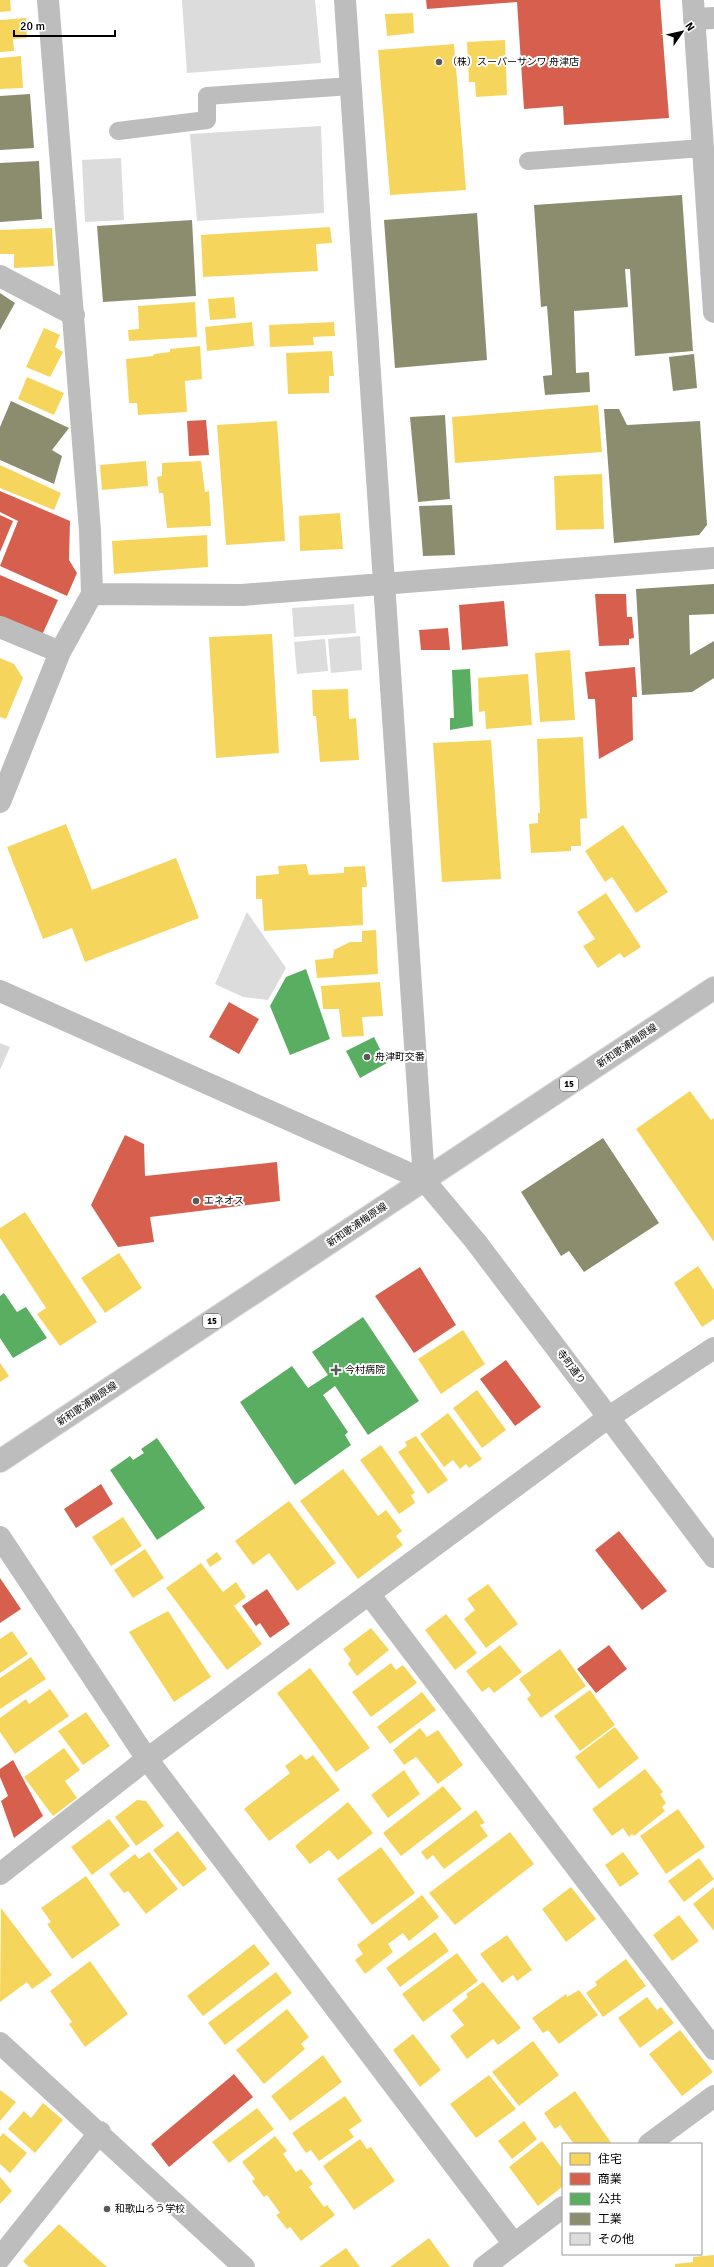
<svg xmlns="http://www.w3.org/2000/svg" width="714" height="2267" font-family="Signika,'Noto Sans JP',sans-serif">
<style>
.homes{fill:#f6d55c}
.shops{fill:#d6604d}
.public{fill:#5aae61}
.industry{fill:#8c8c6e}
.building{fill:#dcdcdc}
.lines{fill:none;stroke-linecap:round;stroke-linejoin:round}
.primary-casing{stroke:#dbdbdb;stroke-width:24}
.service{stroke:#bdbdbd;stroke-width:18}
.minor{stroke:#bdbdbd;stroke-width:22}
.tertiary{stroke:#bdbdbd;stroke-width:22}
.primary{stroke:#bdbdbd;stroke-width:22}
.poi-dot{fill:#595959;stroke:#fff;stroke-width:1.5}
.labels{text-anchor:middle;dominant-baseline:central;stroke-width:4;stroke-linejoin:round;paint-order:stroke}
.shield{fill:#fff;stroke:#4c4c4c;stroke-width:1}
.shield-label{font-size:9px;font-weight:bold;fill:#000}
.poi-label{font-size:10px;fill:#000;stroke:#fff;text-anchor:start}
.street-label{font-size:10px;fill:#000;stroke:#fff}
</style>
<rect width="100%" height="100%" fill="#fff"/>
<path class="homes" d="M0,0H10L11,11L0,12Z
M413,13L414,33L387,36L385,14Z
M26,18L27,38L13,39L14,51L0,52V20Z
M505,40L507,95L476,97L475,82H469L467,42Z
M454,44L466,190L390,195L378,50Z
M21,56L23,88L0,89V58Z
M330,227L332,243L316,244L318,271L203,277L201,235Z
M52,228L54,266L14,268V254H0V230Z
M234,297L236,318L210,320L208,299Z
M195,302L197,337L129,341L128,330L139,329L138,306Z
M252,322L254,346L207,351L205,327Z
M334,322L335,336L313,337L314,345L270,347L269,325Z
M44,328L60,335L55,347L63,352L50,377L26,367Z
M200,346L202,379L185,381L187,412L138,415L137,403H129L126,359L153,356L154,354L170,352V349Z
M332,351L334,376H329V393L288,394L286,353Z
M27,377L64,393L54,415L18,399Z
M598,405L602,452L455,463L452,417Z
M277,421L285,541L226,545L217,425Z
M146,461L148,486L102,490L100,465Z
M201,461L205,492L209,491L211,526L167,528L163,493H159L157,477L162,476V463Z
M0,465L61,493L54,510L0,488Z
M602,474L604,529L556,530L554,476Z
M340,513L343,549L300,551L299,516Z
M207,535L208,567L114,574L112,541Z
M272,634L279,753L216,758L209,637Z
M570,650L575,720L540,722L535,653Z
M0,658L14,664L23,678L6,719L0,717Z
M528,674L532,725L486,729L485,711L479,712L478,678Z
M348,689L349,719L356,718L359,760L320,762L316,716H313L312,690Z
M583,737L587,818L580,819L581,846H571V851L531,853L529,824L538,823V813H540L537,739Z
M491,740L501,879L442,882L433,743Z
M66,824L92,890L176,858L199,918L85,962L72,928L43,939L7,847Z
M623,825L668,892L636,913L612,877L605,882L585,851Z
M306,864L309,875L344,873V867L365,866L367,887H362L363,925L264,931L262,899H256V876L279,874L278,866Z
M606,893L641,947L624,958L620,953L598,968L583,946L595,939L577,912Z
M376,930L378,974L317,978L315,960L333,958L334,950L350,942H362V931Z
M380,982L383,1016L362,1017L364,1036L342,1037L339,1009H323L321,986Z
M690,1091L711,1120L714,1118V1242L636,1129Z
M25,1212L97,1322L60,1346L37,1314L46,1308L0,1238V1228Z
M119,1253L142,1288L105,1313L81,1278Z
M698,1266L714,1290V1319L702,1327L674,1283Z
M463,1330L485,1364L441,1394L418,1359Z
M0,1363L9,1376L0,1382Z
M477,1390L506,1430L482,1448L453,1408Z
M448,1413L482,1459L469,1468L466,1464L460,1469L453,1460L444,1467L420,1434Z
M416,1436L448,1480L428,1494L398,1452L407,1446L405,1442Z
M381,1445L415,1493L411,1495L415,1503L399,1514L360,1460Z
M343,1469L378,1516L386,1510L402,1531L396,1536L403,1545L358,1579L300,1501Z
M289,1501L336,1563L297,1591L269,1553L253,1565L235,1541Z
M123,1517L142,1546L111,1566L92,1537Z
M145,1549L164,1578L133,1598L114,1570Z
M217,1552L222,1559L210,1567L206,1560Z
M201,1563L223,1592L236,1582L246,1597L234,1606L262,1644L227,1670L166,1588Z
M488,1584L518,1624L486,1648L464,1619L475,1610L467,1599Z
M168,1611L211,1677L174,1702L129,1632Z
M446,1614L477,1653L455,1670L425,1630Z
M371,1628L389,1650L357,1676L348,1664L351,1660L343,1649Z
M12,1631L28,1654L0,1673V1639Z
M500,1645L522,1672L494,1693L489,1687L482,1692L466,1671Z
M560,1649L586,1686L541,1718L527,1699L531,1695L519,1679Z
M31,1657L46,1679L0,1709V1678Z
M391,1663L396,1670L403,1665L417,1683L371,1717L352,1692Z
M310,1668L370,1748L336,1772L277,1693Z
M50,1689L69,1716L15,1754L0,1732V1718L26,1699L29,1704Z
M590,1690L615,1725L580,1751L554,1716Z
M422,1692L436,1710L390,1744L377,1727Z
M86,1712L110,1746L83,1765L58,1731Z
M615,1727L639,1758L599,1789L575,1757Z
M420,1728L427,1737L438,1730L463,1765L438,1784L416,1757L404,1765L393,1750Z
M64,1748L80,1770L65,1781L77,1798L53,1816L24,1777Z
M301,1754L306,1760L313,1755L340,1790L269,1841L244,1809L290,1773L285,1766Z
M645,1769L663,1792L660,1794L666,1803L662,1807L665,1811L634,1836L632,1834L629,1837L623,1828L612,1836L592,1809Z
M404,1770L420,1794L388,1818L371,1795Z
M443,1786L462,1809L401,1856L383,1833Z
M137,1800L146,1801L164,1826L136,1846L115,1817Z
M348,1802L373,1833L338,1860L329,1850L310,1864L295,1846Z
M678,1809L705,1847L666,1874L640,1836Z
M476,1810L485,1823L480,1825L488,1836L444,1869L433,1855L427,1860L421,1852Z
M109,1819L130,1846L92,1875L71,1847Z
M178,1831L207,1869L183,1887L153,1850Z
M510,1832L534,1864L455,1925L429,1893Z
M381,1847L415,1893L372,1925L337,1879Z
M149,1852L178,1889L146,1914L128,1891L124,1893L109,1874L135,1854L139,1859Z
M623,1852L639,1874L620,1887L605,1865Z
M699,1858L714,1879L684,1902L668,1881Z
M86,1876L120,1925L72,1959L47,1924L51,1922L41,1908Z
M571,1887L596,1919L566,1942L542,1909Z
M714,1887V1931L693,1904Z
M422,1895L439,1917L409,1941L403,1933L388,1944L393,1952L365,1974L355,1960L363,1954L357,1945Z
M1,1908L52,1975L32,1989L27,1982L0,2002Z
M679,1915L699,1941L672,1961L653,1935Z
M435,1932L449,1951L400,1987L386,1968Z
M507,1935L532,1970L517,1981L513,1975L502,1983L480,1954Z
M254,1944L270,1964L203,2016L187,1996Z
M457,1953L478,1981L423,2022L402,1994Z
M626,1959L646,1986L603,2017L586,1993L597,1985L595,1982Z
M90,1961L128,2014L85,2047L69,2024L72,2022L50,1991Z
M276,1972L292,1993L225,2045L208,2023Z
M483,1982L521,2028L498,2045L493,2039L467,2059L450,2036L464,2025L452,2010L468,1997L466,1994Z
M579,1990L598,2015L559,2044L548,2030L543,2033L532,2018L566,1994L567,1997Z
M647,1997L657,2010L661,2007L674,2023L640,2048L618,2018Z
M287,2009L309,2037L301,2044L305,2049L264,2084L236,2050Z
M680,2030L713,2072L682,2096L649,2054Z
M413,2034L441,2070L420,2087L393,2050Z
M533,2041L559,2075L519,2106L492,2072Z
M323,2055L342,2082L290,2121L271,2096Z
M489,2075L516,2109L476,2138L450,2104Z
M0,2090L16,2102L0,2121Z
M575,2091L612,2144H574L560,2125L555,2129L544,2113Z
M345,2096L362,2121L349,2130L354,2137L319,2161L311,2150L306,2153L292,2133Z
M43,2103L63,2120L35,2153L8,2129L24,2111L31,2118Z
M257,2108L274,2129L229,2163L212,2142Z
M524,2121L537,2139L512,2159L498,2141Z
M3,2133L27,2153L10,2173L0,2164V2137Z
M275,2136L287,2151L283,2154L296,2172L301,2169L313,2184L309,2187L324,2207L327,2205L335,2215L301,2241L290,2227L287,2229L276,2215L280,2213L267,2195L264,2197L252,2181L255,2179L242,2162Z
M360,2139L367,2149L371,2147L395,2181L354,2210L323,2166Z
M542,2141L563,2169V2186L538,2206L509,2167Z
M0,2177L12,2191L0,2204Z
M59,2224L107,2267H29L23,2261Z
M429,2238L450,2267H390Z
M346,2248L360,2267H319Z
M714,2255V2267H675V2264L693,2262V2257Z"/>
<path class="shops" d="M426,0H660L669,118L564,125L563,106L524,109L517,2L427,9Z
M206,420L209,455L189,456L187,421Z
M0,491L70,521L69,560L77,573L67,596L0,566L18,521L0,512Z
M0,515L13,521L0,552Z
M0,575L58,600L42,635L0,616Z
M595,594H626L627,617H632L634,638L629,639V645L599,646Z
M504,601L508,646L462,650L459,605Z
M448,628L450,650H421L419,630Z
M635,667L637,697H632L633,740L599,759L595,699H588L585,672Z
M229,1002L259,1019L239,1054L209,1037Z
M125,1135L144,1144L145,1176L277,1162L280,1201L150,1217L154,1242L118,1247L91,1205Z
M420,1267L456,1325L414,1353L375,1296Z
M506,1360L541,1407L515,1426L480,1379Z
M101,1484L113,1504L76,1528L64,1509Z
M619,1531L667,1591L642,1610L595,1550Z
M0,1578L21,1609L0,1623Z
M267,1589L290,1624L270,1638L260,1623L256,1626L242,1606Z
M609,1645L627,1669L596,1693L577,1669Z
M13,1760L43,1816L14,1838L1,1801L8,1796L0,1777V1769Z
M234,2074L253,2097L169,2167L151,2144Z"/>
<path class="public" d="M470,669L473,726L450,730V718H454L452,670Z
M306,969L330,1039L290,1055L270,1006L286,977Z
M374,1037L387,1063L360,1078L346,1051Z
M4,1293L17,1312L26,1307L47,1338L13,1358L0,1338V1296Z
M363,1317L419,1401L368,1435L335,1386L323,1395L348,1432L345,1435L351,1445L295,1485L240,1402L292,1366L308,1388L328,1375L312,1352Z
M157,1438L205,1508L157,1540L110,1470L130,1456L133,1460L144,1453L141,1449Z"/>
<path class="industry" d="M30,94L34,148L0,150V96Z
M39,161L42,219L0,222V163Z
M682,195L693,351L635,356L630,269H625L628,307L574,311L576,373L589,372L590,392L545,395L543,376L552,375V371L547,306L541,307L534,205Z
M477,213L487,360L395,368L384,220Z
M192,220L196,296L103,302L97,226Z
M0,293L15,303L0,330Z
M694,354L697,388L673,391L669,357Z
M11,401L69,428L52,450L62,456L54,484L0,460V427Z
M604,409H619L627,425L700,421L707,525L699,535L614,543Z
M445,415L450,499L418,502L410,417Z
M452,505L455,555L423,556L419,506Z
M714,584V614L689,615L690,655L714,641V678L692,692L642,695L636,589Z
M603,1138L659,1223L584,1272L569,1251L561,1256L521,1192Z"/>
<path class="building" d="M182,0H315L321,63L187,73Z
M321,126L324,213L197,221L190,134Z
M121,158L124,220L85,222L82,160Z
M354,604L356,633L294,637L292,608Z
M360,636L362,670L331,673L328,639Z
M325,639L328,671L297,674L294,642Z
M247,912L286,968L268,1000L243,997L215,984Z
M0,1043L10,1047L0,1070Z"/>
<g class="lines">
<g class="primary-casing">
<path id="primary" d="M0,1461L714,988"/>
</g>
<path class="service" d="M118,131L207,120V96L351,86
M528,161L703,148"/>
<path class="minor" d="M345,0L424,1180
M693,0L714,312
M694,19L714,18
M0,276L74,315
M92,594L242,595L714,558
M0,627L60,652
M0,802L60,652L92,594L90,531L48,0
M0,1537L147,1759L514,2244
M369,1594L714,2049
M0,1874L147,1759L369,1594L609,1417L714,1348
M0,2043L244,2267
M649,2144L714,2096
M0,2258L100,2132
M484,2267L563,2207"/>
<path class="tertiary" d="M0,991L424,1180L476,1242L714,1557"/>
<use href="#primary" class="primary"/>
</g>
<g class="poi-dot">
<circle cx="439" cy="62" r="4"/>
<circle cx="367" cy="1057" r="4"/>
<circle cx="196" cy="1201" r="4"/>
<path d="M334 1364h4v4h4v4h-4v4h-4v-4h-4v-4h4z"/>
<circle cx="107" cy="2209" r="4"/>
</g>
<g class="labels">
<g class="shield">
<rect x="560" y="1077" width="18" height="14" rx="3"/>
<rect x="203" y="1314" width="18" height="14" rx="3"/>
</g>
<g class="shield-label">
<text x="569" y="1084">15</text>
<text x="212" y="1321">15</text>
</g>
<g class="poi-label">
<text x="447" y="62">（株）スーパーサンワ 舟津店</text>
<text x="375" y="1057">舟津町交番</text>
<text x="204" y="1201">エネオス</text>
<text x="345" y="1370">今村病院</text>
<text x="115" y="2209">和歌山ろう学校</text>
</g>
<g class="street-label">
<text transform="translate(627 1046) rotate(-34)">新和歌浦梅原線</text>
<text transform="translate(357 1225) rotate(-34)">新和歌浦梅原線</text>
<text transform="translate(571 1367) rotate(53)">寺町通り</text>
<text transform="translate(87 1404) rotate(-34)">新和歌浦梅原線</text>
</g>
</g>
<rect x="562" y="2143" width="140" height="112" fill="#ffffff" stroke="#999999"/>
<rect x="570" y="2153" width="20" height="12" fill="#f6d55c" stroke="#999999"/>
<text x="598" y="2163" font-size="12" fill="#000000">住宅</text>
<rect x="570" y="2173" width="20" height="12" fill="#d6604d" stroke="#999999"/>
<text x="598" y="2183" font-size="12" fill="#000000">商業</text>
<rect x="570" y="2193" width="20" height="12" fill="#5aae61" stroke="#999999"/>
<text x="598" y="2203" font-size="12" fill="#000000">公共</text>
<rect x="570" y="2213" width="20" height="12" fill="#8c8c6e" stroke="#999999"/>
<text x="598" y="2223" font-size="12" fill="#000000">工業</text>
<rect x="570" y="2233" width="20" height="12" fill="#dcdcdc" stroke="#999999"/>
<text x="598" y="2243" font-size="12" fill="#000000">その他</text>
<g transform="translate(682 32) rotate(56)" stroke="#ffffff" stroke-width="3" paint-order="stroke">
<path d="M0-3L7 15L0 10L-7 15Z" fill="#000000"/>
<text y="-6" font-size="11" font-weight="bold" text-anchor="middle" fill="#000000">N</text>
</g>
<path d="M14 30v6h101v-6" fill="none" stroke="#000000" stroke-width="2"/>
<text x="20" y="30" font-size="12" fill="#000000" stroke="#ffffff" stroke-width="3" paint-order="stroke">20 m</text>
</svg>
